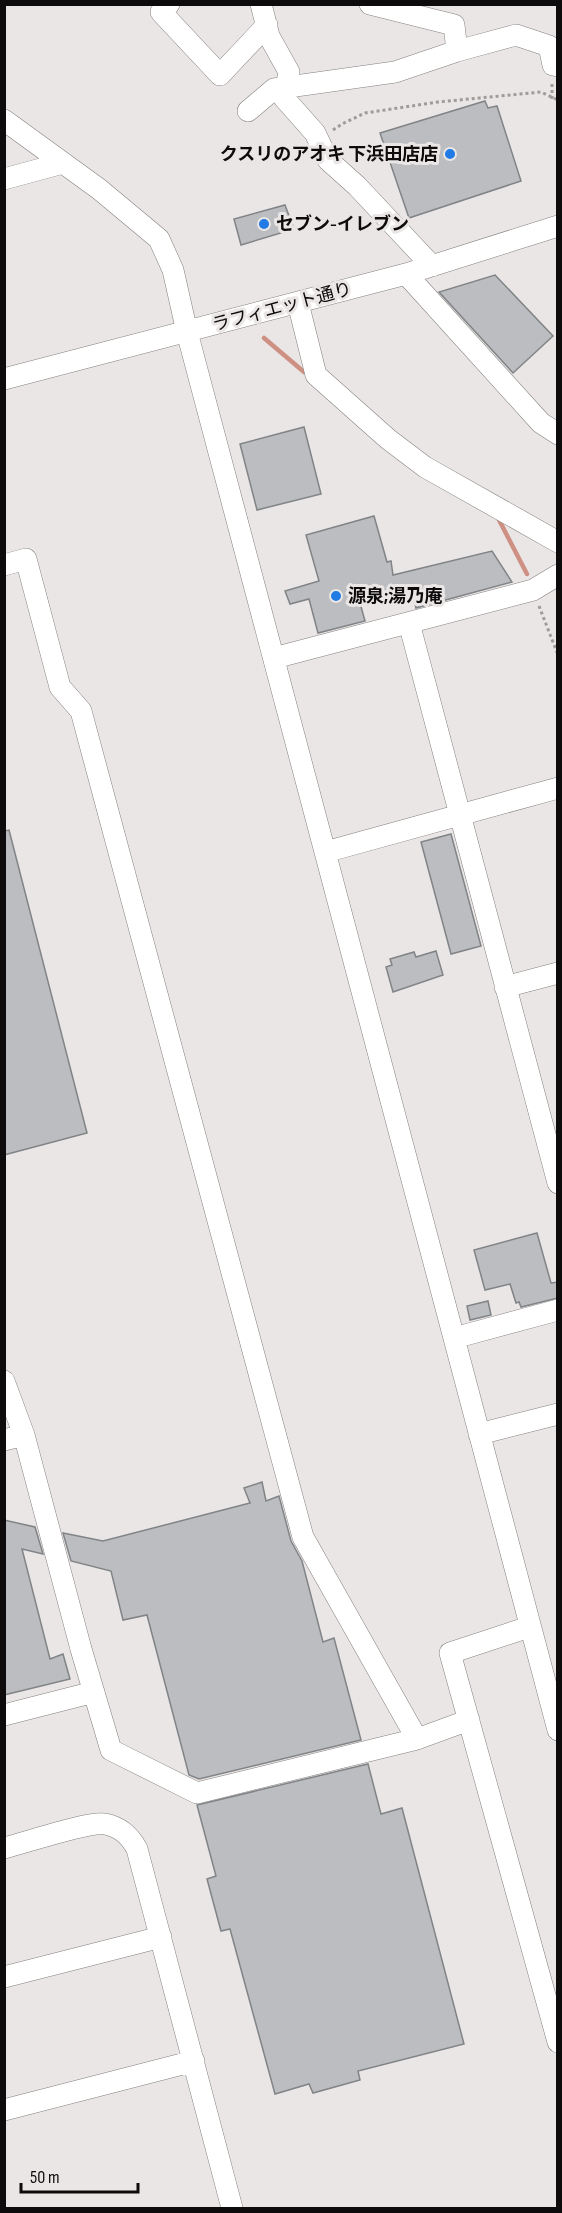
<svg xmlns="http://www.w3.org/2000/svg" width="562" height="2213" font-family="'Sofia Sans Condensed','Noto Sans JP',sans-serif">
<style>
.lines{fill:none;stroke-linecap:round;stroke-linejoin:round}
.stream{stroke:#cf9084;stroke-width:4.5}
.building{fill:#bbbdc0;stroke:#818487;stroke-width:1.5}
.minor-casing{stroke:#84807f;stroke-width:22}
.path{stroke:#9e9b9a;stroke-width:3;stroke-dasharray:3 3;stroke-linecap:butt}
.minor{stroke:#fff;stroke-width:21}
.poi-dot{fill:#207be5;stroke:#eae6e5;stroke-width:2}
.labels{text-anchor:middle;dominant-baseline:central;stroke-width:6;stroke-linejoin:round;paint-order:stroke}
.poi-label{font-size:18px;font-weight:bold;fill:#0d0b0b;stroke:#eae6e5;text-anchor:start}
.street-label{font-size:18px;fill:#0d0b0b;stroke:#eae6e5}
</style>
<rect width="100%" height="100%" fill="#eae6e5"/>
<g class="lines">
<path class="stream" d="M264,338L304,372
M498,518L527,574"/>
</g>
<path class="building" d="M485,101L488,108L497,106L521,181L409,218L380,133Z
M285,205L294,229L241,245L234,219Z
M495,275L553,336L513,373L439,292Z
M304,427L321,494L257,510L240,444Z
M374,516L387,562L391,561L393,575L492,551L512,582L416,608L411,590L360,603L365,621L318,633L309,599L290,604L285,591L319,581L306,535Z
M9,830L87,1133L4,1155V831Z
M451,834L481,946L451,954L421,842Z
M436,951L443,975L393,992L386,967L392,965L390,959L414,952L416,957Z
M537,1233L551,1283L558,1282V1298L521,1307L519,1302L516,1303L510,1284L485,1290L474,1250Z
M488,1301L491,1315L470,1320L467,1306Z
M262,1482L266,1501L279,1496L291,1541L302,1561L323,1642L334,1638L361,1740L199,1779L189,1775L147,1615L123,1620L111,1571L71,1561L63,1533L103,1541L250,1503L244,1488Z
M4,1520L35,1527L43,1554L22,1549L50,1659L63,1654L70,1679L4,1695Z
M368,1764L381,1814L402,1808L464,2044L358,2071L360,2080L313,2093L309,2084L275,2094L230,1929L221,1931L207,1879L216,1876L197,1805Z"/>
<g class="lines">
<g class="minor-casing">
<path id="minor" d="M169,4L161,12L220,75L267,25
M261,4L269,36L289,72L284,98L315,133L328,160L357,186L432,266
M370,4L454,25L457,51
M248,111L274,89L395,72L457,51L516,35L549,46L553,65L558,66
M4,120L99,189L159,239L173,270L187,332L558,1730
M4,179L63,163
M406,274L541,423L558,434
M298,303L316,375L388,439L425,467L558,542
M4,379L406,274L558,226
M4,565L26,559L60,687L81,711L303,1537L417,1739
M409,623L558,1183
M274,658L533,590L558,575
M325,852L558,788
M505,987L558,973
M454,1338L558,1310
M4,1381L24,1435L81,1649L111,1750L197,1793L417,1739L469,1720
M479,1434L558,1414
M4,1440L24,1435
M529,1627L450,1653L558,2042
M4,1715L94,1692
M4,1848C24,1843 89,1821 105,1824C121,1827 130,1836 137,1849L232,2208
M4,1977L161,1937
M4,2110L194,2061"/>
</g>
<path class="path" d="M552,99V83
M333,130L342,124L365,113L438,102L541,92L558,100
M539,606L558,655"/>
<use href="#minor" class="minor"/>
</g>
<g class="poi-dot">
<circle cx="450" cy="154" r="6"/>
<circle cx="264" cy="224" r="6"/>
<circle cx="336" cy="596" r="6"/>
</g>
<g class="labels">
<g class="poi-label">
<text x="438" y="154" text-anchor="end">クスリのアオキ 下浜田店店</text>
<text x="276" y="224">セブン-イレブン</text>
<text x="348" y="596">源泉;湯乃庵</text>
</g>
<g class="street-label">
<text transform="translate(282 307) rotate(-15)">ラフィエット通り</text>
</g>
</g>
<rect width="562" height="2213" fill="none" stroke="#0d0b0b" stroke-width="12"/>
<path d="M21 2183v9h117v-9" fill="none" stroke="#0d0b0b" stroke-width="3"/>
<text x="30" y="2183" font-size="18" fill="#0d0b0b" stroke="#eae6e5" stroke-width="4.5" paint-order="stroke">50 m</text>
</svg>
